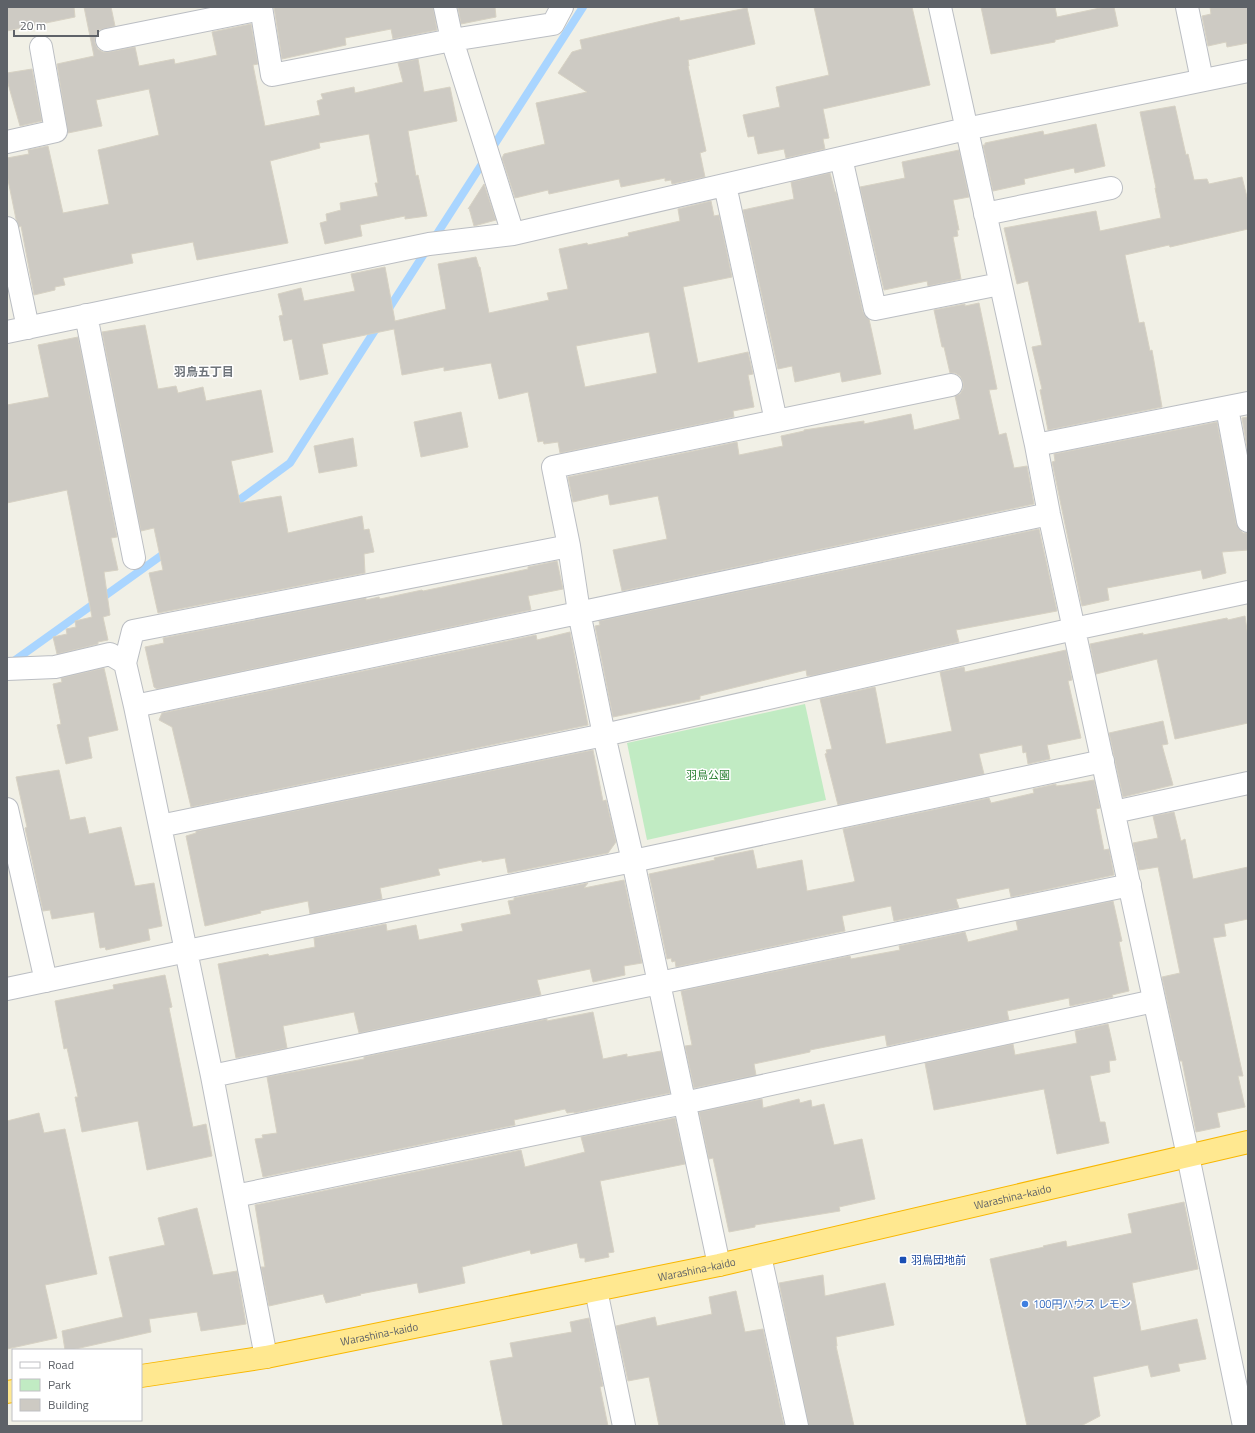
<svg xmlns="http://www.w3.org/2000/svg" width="1255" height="1433" font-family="'Titillium Web','Noto Sans JP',sans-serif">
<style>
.green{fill:#c1ebc3}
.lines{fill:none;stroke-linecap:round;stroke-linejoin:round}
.stream{stroke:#a9d5ff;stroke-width:8}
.building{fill:#cdcac3;stroke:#d7d2c4;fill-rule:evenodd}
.minor-casing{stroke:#bbbec3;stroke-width:24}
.highway-casing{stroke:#f8b700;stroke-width:24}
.minor{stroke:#fff;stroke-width:22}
.highway{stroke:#ffe890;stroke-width:22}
.transit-dot{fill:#1a4fb4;stroke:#fff;stroke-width:1.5}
.shop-dot{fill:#3f7fe0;stroke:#fff;stroke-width:1.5}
.labels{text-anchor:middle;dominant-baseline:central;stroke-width:3;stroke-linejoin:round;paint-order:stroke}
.park-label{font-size:11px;fill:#2b8134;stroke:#fff}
.street-label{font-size:11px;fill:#5e6268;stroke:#fff}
.transit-label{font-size:11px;fill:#164399;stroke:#fff;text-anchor:start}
.shop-label{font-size:11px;fill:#366cbe;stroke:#fff;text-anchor:start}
.neighbourhood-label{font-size:12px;font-weight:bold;fill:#6e747a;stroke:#fff}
</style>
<rect width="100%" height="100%" fill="#f1f0e6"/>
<path class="green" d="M805,704L826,800L647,840L627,743Z"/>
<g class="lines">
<path class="stream" d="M386,313L583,7
M231,506L290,463L379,324
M11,663L169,550"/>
</g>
<path class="building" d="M7,7H74L75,17L7,31Z
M84,7H111L115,26L99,30L95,36V43L98,49L103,52H109L135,47L139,66L174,59L175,64L217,55L212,32L251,24L258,64L253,65L265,126L320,115L317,101L323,99L321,94L354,87L355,93L403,82L398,63L418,59L424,92L450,87L457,121L408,131L416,176L418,175L427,216L405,219V216L360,225L362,236L325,244L320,223L327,221L326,214L341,210L340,203L378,196L375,183H378L369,134L319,143L320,148L270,161L288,243L197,260L193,242L131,254L133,263L63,278L65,285L55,287V290L34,295L21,226L19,227L16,219L7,175V158L29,154L28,150L48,146L63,213L109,204L98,150L159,135L149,89L96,100L102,126L68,133L57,64L94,56Z
M274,7H433L437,30L393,39L391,29L345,38L346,45L282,59Z
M458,7H495L496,17L461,24Z
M814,7H912L930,85L823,109L829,138L823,139L825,149L786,158L784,149L758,154L754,136L748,137L743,115L780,107L776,87L829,75Z
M981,7H1055L1057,17L1105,7H1114L1118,26L1055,40V42L991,54Z
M1210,7H1248V43L1227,47L1226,42L1208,46L1202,16L1211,14Z
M747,8L755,44L688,60L689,66H688L706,151L700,153L705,177L672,184L671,180L665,181V178L621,187L619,179L549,194L548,190L515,198L502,158L504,154L545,144L536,103L587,92L558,73L572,52L582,49L580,40L679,17L680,21Z
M32,69L42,121L20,126L7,80V73Z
M1175,106L1186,155L1188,154L1194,180L1207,179L1209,184L1242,177L1248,201V229L1170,247L1169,245L1125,255L1139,323L1144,322L1150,351L1152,350L1162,407L1048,430L1040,390L1042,389L1032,347L1042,345L1028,281L1017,284L1004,228L1096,211L1100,231L1161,218L1155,188H1156L1140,112Z
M1096,124L1105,166L1075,173L1074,168L1024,179L1025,184L993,191L983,145H985V143L1043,131L1044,135Z
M959,150L969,197L953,200L959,230H957L958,236L953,237L961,279L928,286L927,281L884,290L860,187L905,178L902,162Z
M830,173L835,192H836L863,312L866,317L869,319L881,374L842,382L840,372L795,382L792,366L778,369L743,210L794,199L791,182Z
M484,184L496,220L474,226L469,208L468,209Z
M711,201L714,216L719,215L732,277L683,287L698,363L748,352L753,374L748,375L754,407L733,411L734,417L560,453L558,442L544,444L543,441L538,442L528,392L499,399L491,363L444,371V367L402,375L394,329L322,344L328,374L300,380L292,339L284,341L279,316L283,315L278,294L301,288L304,301L355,291L351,274L385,267L395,321L446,309L438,264L476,257L479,267H480L489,313L549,300L547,293L568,289L559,249L587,243L588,245L629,236L628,233L680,221L678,209ZM649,332L657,373L585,387L576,346Z
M979,303L997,389L989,390L999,435L1006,433L1014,468L1027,466L1034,504L622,591L613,550L667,539L658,496L610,505L608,494L573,502L568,477L737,442L739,455L783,446L781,436L804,431V430L864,421V424L911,414L914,430L960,419L955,396L960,394L963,389V382L960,376L955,373H950L944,347H942L934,310L965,304V306Z
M145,325L158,389L176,386L178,393L203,387L206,401L261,390L273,452L231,461L240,503L281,496L288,533L362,516L364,530L369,529L374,552L364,554L365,573L158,613L149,573L163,570L154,528L141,531L102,332Z
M78,337L117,537L111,538L118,570L104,572L110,615L103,617L108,640L98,642V644L57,654L53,637L67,634L66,629L76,627L75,621L92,617L67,490L7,503V405L49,397L38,345Z
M461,412L468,447L421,457L414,422Z
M1248,417V453L1242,418Z
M1217,422L1236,523L1239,529L1243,533H1248V550L1222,552L1226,573L1203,579L1201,570L1107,588L1109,600L1082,606L1052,462L1055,461L1054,454Z
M353,438L357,466L319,473L314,446Z
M1039,529L1057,611L956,630L959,642L815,675L807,676L806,670L700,696V699L613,717L595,626L600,625L599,621Z
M557,561L563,589L528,596L531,610L157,689L154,687L145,647L164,643L163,638L366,598V600L379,597L380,599L422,590L423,591L528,569V567Z
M1245,616L1248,637V723L1175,739L1157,659L1096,674L1090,644L1143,633V635L1227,618L1228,620Z
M570,632L588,725L191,807L172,727L159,720L162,713L536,635L537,640Z
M1066,650L1072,680L1068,681L1081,738L1047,745L1050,759L1028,764L1026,752L1023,753L1022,745L979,754L984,774L838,805L825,754L827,753L826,750L832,749L820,699L875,687L886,744L952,731L940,672L964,667L965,672Z
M104,668L118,730L88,737L92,758L66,764L57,725L61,724L53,684L62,682L61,678Z
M1163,721L1168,744L1162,745L1173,785L1123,797L1109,733Z
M593,750L603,801L606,800L616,842L608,853L508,873L505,858L482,862V860L438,869L440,875L380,888L382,899L310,914L308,901L260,911L261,913L205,926L186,836L196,833V831Z
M59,770L70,820L85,817L89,834L121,827L135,886L154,883L162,926L148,929L150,940L106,950L105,947L100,948L94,912L52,919L50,910L43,911L25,828L27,827L16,777Z
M1094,780L1100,808L1096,809L1104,850L1109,849L1114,875L1011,897L1009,888L956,899L959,908L894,921L891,906L842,916L845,931L676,967L675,961L672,962L671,958L667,959L649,874L715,860L714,858L753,850L757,869L802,860L807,891L853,882L855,881L843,829L989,798L991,803L1034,793L1033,789L1056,784V786L1065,785Z
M1174,812L1181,841L1185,839L1193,879L1248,867V919L1224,924L1226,936L1213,938L1243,1076H1238L1245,1107L1217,1113L1220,1127L1196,1132L1182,1061H1180L1162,977L1180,973L1158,867L1139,870L1133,843L1158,838L1153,816Z
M624,880L642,963L624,966L625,975L593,982L590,969L537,980L541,995L359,1033L354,1012L283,1026L287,1048L236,1058L218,964L268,954L269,956L315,947L314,938L386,924L387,931L416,925L419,940L463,931L461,924L511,914L508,901L514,900V898L588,883L584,888Z
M1113,901L1122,941L1119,942L1129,991L1112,995L1113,997L1070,1006L1069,998L1007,1011L1009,1020L887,1046L885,1035L810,1050V1052L754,1064L756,1075L694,1088L685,1046L692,1045L681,991L850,956L851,959L900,950L899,946L965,932L968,942L1018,930L1016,921Z
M165,975L172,1007L169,1008L193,1127L206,1124L212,1156L147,1170L138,1121L82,1132L75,1097H78L67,1048L64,1049L55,1001L114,989L113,985Z
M593,1012L603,1059L627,1054V1057L661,1051L670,1093L574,1113V1112L567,1113L565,1109L514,1120L515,1125L263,1177L255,1139L263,1138L262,1135L277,1133L267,1077L364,1059V1057L547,1019V1021Z
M1108,1024L1116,1060L1109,1061L1110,1072L1090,1076L1100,1122H1105L1109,1143L1057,1154L1044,1089L934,1110L925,1063L1013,1044L1015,1055L1077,1043L1075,1031Z
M762,1099L763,1108L799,1099L800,1103L811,1100L812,1107L824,1104L834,1145L862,1139L875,1199L839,1207L840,1211L755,1225V1227L729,1232L713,1158L709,1159L699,1112Z
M39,1113L44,1133L65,1129L97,1274L45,1285L57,1338L7,1349V1121Z
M675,1118L685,1164L600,1181L614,1252L608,1253L609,1257L585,1262V1258H580L577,1243L531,1254L530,1250L462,1267L465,1283L419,1293L417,1283L360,1294L361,1295L326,1303L323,1294L269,1306L261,1267H265L255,1205L521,1150L525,1167L585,1152L581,1137Z
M1184,1202L1198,1269L1132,1283L1141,1331L1197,1319L1206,1359L1178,1364L1180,1371L1151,1377L1148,1365L1093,1377L1100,1416L1081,1426H1027L990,1259L1044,1247L1043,1246L1066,1241L1067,1247L1132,1233L1128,1214Z
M197,1208L213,1275L237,1271L246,1324L201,1331L197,1312L149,1319L151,1332L71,1350H65L62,1331L123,1317L109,1257L165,1245L158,1218Z
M823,1275L825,1296L885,1283L894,1325L836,1337L837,1346H836L854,1426H809L786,1317L779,1283Z
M736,1291L745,1332L763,1329L784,1426H659L649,1377L628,1381L616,1326L655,1317L657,1326L712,1314L709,1297Z
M589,1318L603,1386L600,1387L608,1426H503L490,1361L513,1357L510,1343L572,1332L570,1322Z"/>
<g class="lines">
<g class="minor-casing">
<path id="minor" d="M261,7L272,75L452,40L553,24L562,7
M445,7L452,40L513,234
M940,7L1036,445L1049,514L1188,1156L1244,1426
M1187,7L1202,80
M107,40L261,9
M7,142L56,131L41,47
M841,158L875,309L1000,284
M725,185L776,421
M985,214L1111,188
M7,228L28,328
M86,315L134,558
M7,332L429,244L513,234L966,129L1248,71
M1227,408L1248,521
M1036,445L1248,403
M1049,514L135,706L212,1076L235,1196L684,1103L1154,1001
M125,663L133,631L569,546
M7,669L55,667L110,654L125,663L135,706
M7,809L46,981
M1114,812L1248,783
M160,826L604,735L1074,629L1248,592
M7,989L187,951L633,861L1103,761
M212,1076L1130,885
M235,1196L266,1357
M760,1256L797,1426
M719,1265L633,861L604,735L579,612L569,546L553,467L951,385
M596,1290L624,1426"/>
</g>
<g class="highway-casing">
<g id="highway">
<path id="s1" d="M141,1376L266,1357L719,1265L1248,1142"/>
<path d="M7,1392L13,1391"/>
</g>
</g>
<use href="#minor" class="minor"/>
<use href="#highway" class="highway"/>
</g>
<rect class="transit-dot" x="899" y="1256" width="8" height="8" rx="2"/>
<circle class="shop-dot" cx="1025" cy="1304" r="4"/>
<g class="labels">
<g class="park-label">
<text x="708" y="775">羽鳥公園</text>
</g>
<g class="street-label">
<text stroke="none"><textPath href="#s1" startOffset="890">Warashina-kaido</textPath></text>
<text stroke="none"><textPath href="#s1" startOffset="566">Warashina-kaido</textPath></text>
<text stroke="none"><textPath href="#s1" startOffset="242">Warashina-kaido</textPath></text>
</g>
<g class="transit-label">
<text x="911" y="1260">羽鳥団地前</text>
</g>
<g class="shop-label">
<text x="1033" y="1304">100円ハウス レモン</text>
</g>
<g class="neighbourhood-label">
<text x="204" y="371">羽鳥五丁目</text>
</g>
</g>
<rect width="1255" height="1433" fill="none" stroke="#5e6268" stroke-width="16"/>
<rect x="12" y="1349" width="130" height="72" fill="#ffffff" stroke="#bfc0c3"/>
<rect x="20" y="1362" width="20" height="6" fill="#ffffff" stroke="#bfc0c3"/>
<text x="48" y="1369" font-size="12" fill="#5e6268">Road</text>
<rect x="20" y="1379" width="20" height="12" fill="#c1ebc3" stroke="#bfc0c3"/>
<text x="48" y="1389" font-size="12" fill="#5e6268">Park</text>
<rect x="20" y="1399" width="20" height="12" fill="#cdcac3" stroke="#bfc0c3"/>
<text x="48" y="1409" font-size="12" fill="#5e6268">Building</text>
<path d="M14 30v6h84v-6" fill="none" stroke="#5e6268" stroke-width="2"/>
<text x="20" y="30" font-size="12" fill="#5e6268" stroke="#ffffff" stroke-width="3" paint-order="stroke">20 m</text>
</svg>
